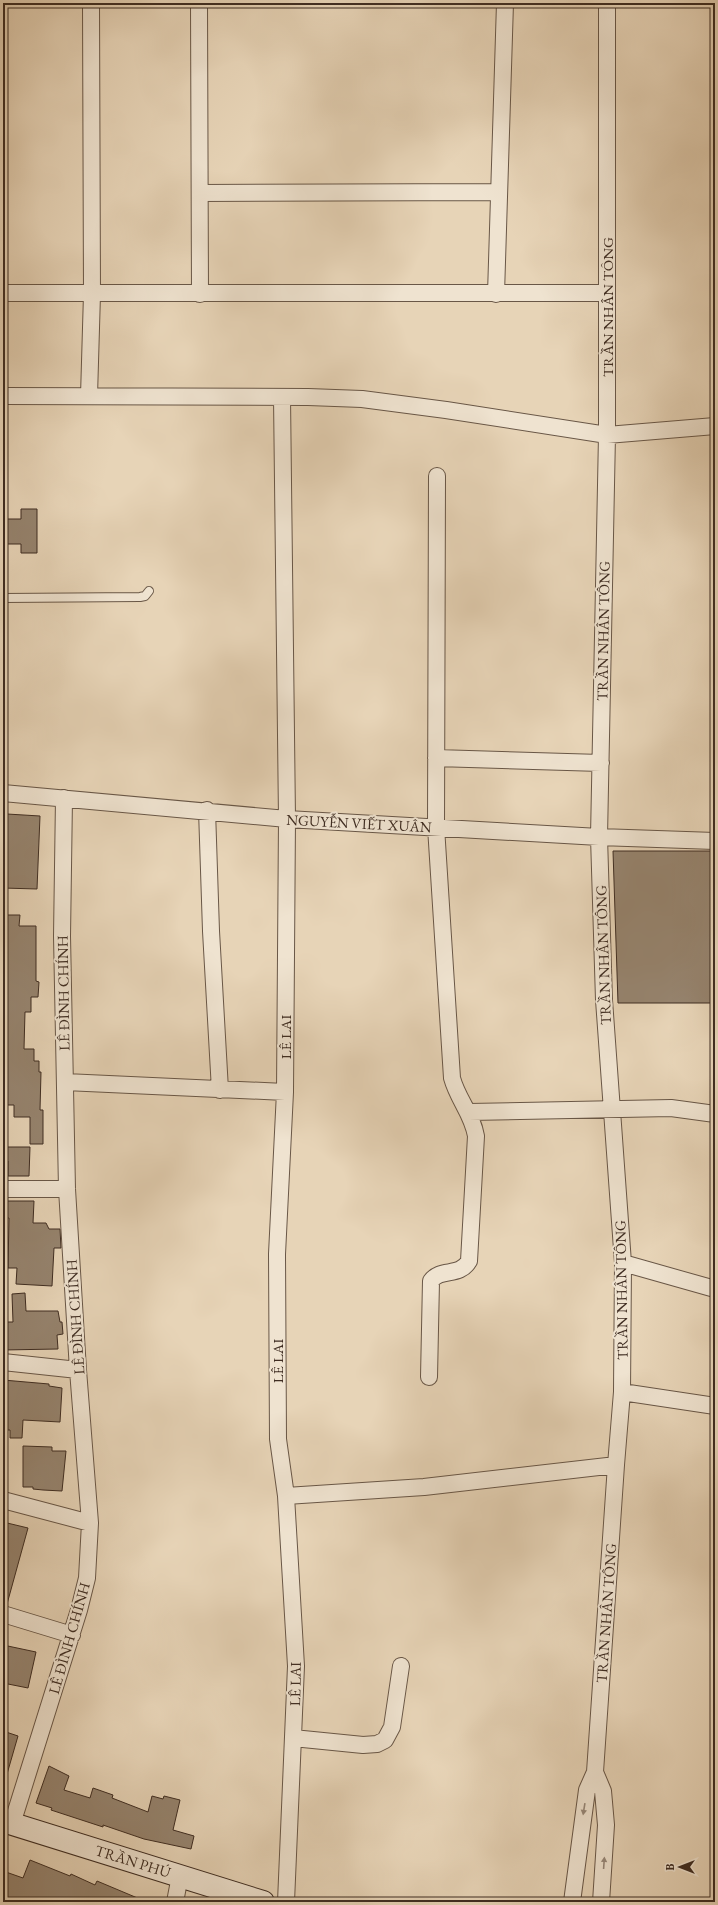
<svg xmlns="http://www.w3.org/2000/svg" width="718" height="1905" font-family="'EB Garamond',serif">
<style>
.building{fill:#96846f;stroke:#3f2d22}
.lines{fill:none;stroke-linecap:round;stroke-linejoin:round}
.lane-casing{stroke:#695747;stroke-width:10}
.street-casing{stroke:#695747;stroke-width:18}
.secondary-casing{stroke:#3f2d22;stroke-width:24}
.lane{stroke:#efe3d0;stroke-width:8}
.street{stroke:#efe3d0;stroke-width:16}
.secondary{stroke:#efe3d0;stroke-width:22}
.oneway{fill:#978879}
.labels{text-anchor:middle;dominant-baseline:central;stroke-width:4;stroke-linejoin:round;paint-order:stroke}
.street-label{font-size:15px;fill:#3f2d22;stroke:#efe3d0}
</style>
<rect width="100%" height="100%" fill="#e7d4b7"/>
<filter id="stains"><feTurbulence type="fractalNoise" baseFrequency=".005" numOctaves="4"/><feColorMatrix values="0 0 0 0 .2 0 0 0 0 .09 0 0 0 0 .02 0 0 0 .5 -.17"/></filter>
<radialGradient id="worn" r=".72"><stop offset=".6" stop-color="#630" stop-opacity="0"/><stop offset="1" stop-color="#630" stop-opacity=".3"/></radialGradient>
<path class="building" d="M21,509H37V553H21V544H3V519H21Z
M7,814L40,816L37,889L3,888V842L6,843Z
M613,851H715V1003H618Z
M3,915H20L19,926H36V981L39,982L38,997H31V1012H25L24,1049H34V1061H39V1072H41L40,1110H43V1144H30V1117H14V1105H6V1047H3Z
M3,1147H30L29,1176H8V1161H3Z
M5,1201H34L33,1223H46L49,1229H60L61,1248H54L52,1286L16,1284L17,1268H8L9,1218H4Z
M25,1293L26,1311H58L60,1322H62L63,1334L57,1335L58,1349L3,1350V1322H13L12,1294Z
M3,1380L49,1384V1386L62,1388L60,1422L23,1420L22,1438H10V1430H3Z
M23,1446L52,1447V1451H66L62,1491L43,1490L33,1489V1487H23Z
M3,1522L28,1528L7,1604L3,1603Z
M3,1645L36,1652L28,1688L3,1683Z
M3,1731L18,1736L7,1774H3Z
M49,1766L69,1776L64,1790L90,1798L93,1788L113,1795L112,1798L148,1812L152,1796L163,1799L164,1796L180,1800L173,1830L194,1836L191,1849L144,1839L103,1825V1827L51,1810L52,1808L36,1803Z
M30,1860L70,1876L71,1874L95,1885L97,1881L147,1902H3V1871L23,1878Z"/>
<g class="lines">
<g class="lane-casing">
<path id="lane" d="M3,598L140,597L145,596L149,591"/>
</g>
<g class="street-casing">
<path id="street" d="M199,3L200,294
M200,193L499,192
M3,293H607
M496,294L505,3
M3,396L308,397L362,399L446,410L607,435L715,426
M89,396L92,294L91,3
M282,397L287,819L285,1092L277,1254L278,1439L286,1496L296,1666L286,1902
M436,758L601,763
M3,793L287,819L599,837L715,841
M207,810L211,931L220,1090
M65,1082L285,1092
M469,1112L671,1108L715,1114
M3,1189H67
M623,1263L715,1289
M3,1362L78,1370
M429,1377L431,1281C441,1267 459,1278 469,1261L476,1136C472,1113 458,1100 452,1078L436,827L437,476
M622,1392L715,1406
M286,1496L424,1487L616,1465
M3,1500L90,1523
M3,1614L72,1635
M293,1738L363,1745L377,1744L385,1740L392,1727L401,1666
M595,1772L603,1791L606,1825L601,1902
M12,1824L79,1610L87,1578L90,1523L78,1370L67,1189L62,936L64,798
M175,1902L180,1876
M572,1902L587,1790L595,1772L616,1465L622,1392L623,1263L604,1000L599,837L607,435V3"/>
</g>
<g class="secondary-casing">
<path id="secondary" d="M3,1821L263,1902"/>
</g>
<use href="#lane" class="lane"/>
<use href="#street" class="street"/>
<use href="#secondary" class="secondary"/>
</g>
<defs><path id="oneway-solid" d="M-6-.8H1V-3.2L6.5 0L1 3.2V.8H-6Z"/></defs>
<g class="oneway">
<use href="#oneway-solid" transform="translate(584 1809) rotate(99)"/>
<use href="#oneway-solid" transform="translate(604 1863) rotate(-86)"/>
</g>
<g class="labels">
<g class="street-label">
<text transform="translate(607 307) rotate(-90)">TRẦN NHÂN TÔNG</text>
<text transform="translate(603 631) rotate(-89)">TRẦN NHÂN TÔNG</text>
<text transform="translate(359 823) rotate(3)">NGUYỄN VIẾT XUÂN</text>
<text transform="translate(603 955) rotate(-92)">TRẦN NHÂN TÔNG</text>
<text transform="translate(63 993) rotate(-91)">LÊ ĐÌNH CHÍNH</text>
<text transform="translate(285 1037) rotate(-90)">LÊ LAI</text>
<text transform="translate(621 1290) rotate(-91)">TRẦN NHÂN TÔNG</text>
<text transform="translate(75 1317) rotate(-94)">LÊ ĐÌNH CHÍNH</text>
<text transform="translate(277 1361) rotate(-90)">LÊ LAI</text>
<text transform="translate(606 1613) rotate(-86)">TRẦN NHÂN TÔNG</text>
<text transform="translate(69 1638) rotate(-74)">LÊ ĐÌNH CHÍNH</text>
<text transform="translate(295 1684) rotate(-89)">LÊ LAI</text>
<text transform="translate(133 1861) rotate(17)">TRẦN PHÚ</text>
</g>
</g>
<rect width="718" height="1905" fill="none" stroke="#e7d4b7" stroke-width="16"/>
<rect x="4" y="4" width="710" height="1897" fill="none" stroke="#3f2d22" stroke-width="2"/>
<rect x="8" y="8" width="702" height="1889" fill="none" stroke="#3f2d22"/>
<g transform="translate(680 1867) rotate(270)" stroke="#efe3d0" stroke-width="3" paint-order="stroke">
<path d="M0-3L7 15L0 10L-7 15Z" fill="#3f2d22"/>
<text y="-6" font-size="11" font-weight="bold" text-anchor="middle" fill="#3f2d22">B</text>
</g>
<rect width="100%" height="100%" filter="url(#stains)"/>
<rect width="100%" height="100%" fill="url(#worn)"/>
</svg>
